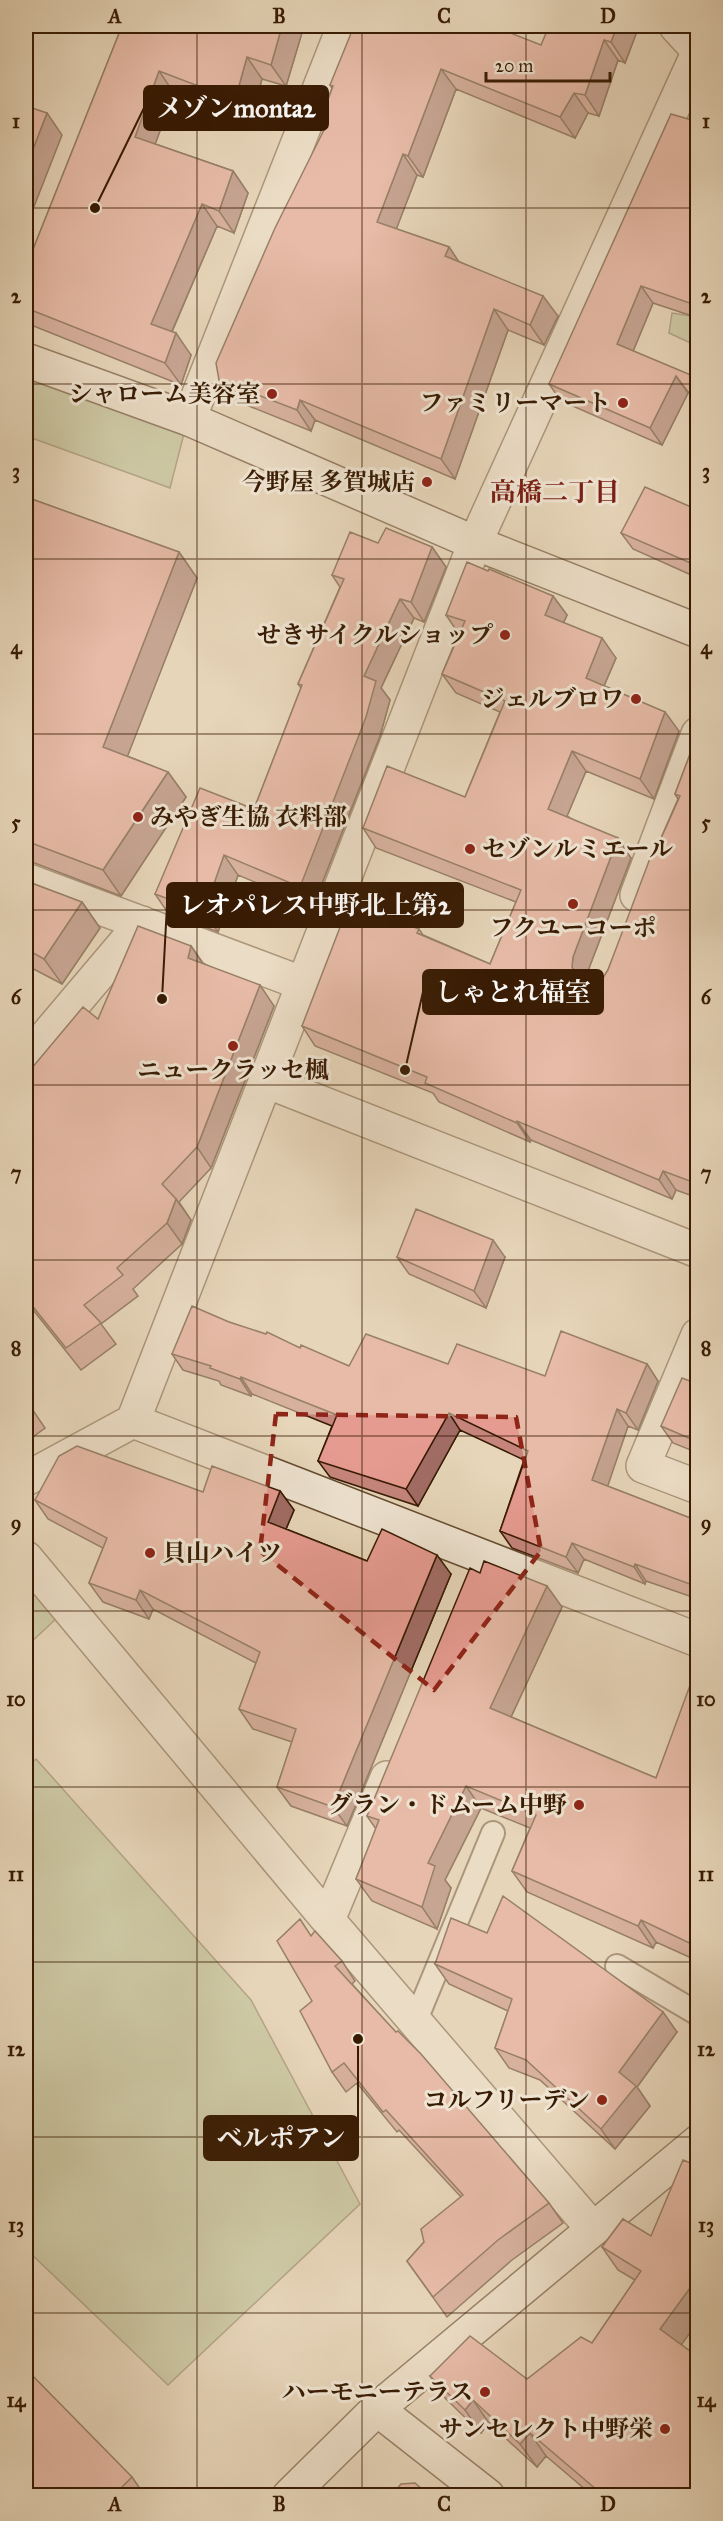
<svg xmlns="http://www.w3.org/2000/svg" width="723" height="2521" font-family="'IM FELL Great Primer','Noto Serif JP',serif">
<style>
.green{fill:#b2be91;stroke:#756c4a;stroke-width:1.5}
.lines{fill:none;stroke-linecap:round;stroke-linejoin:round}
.lane-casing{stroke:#644a30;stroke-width:26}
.street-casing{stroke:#644a30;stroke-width:36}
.secondary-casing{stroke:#381b03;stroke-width:36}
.lane{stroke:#efe4d2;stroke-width:22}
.street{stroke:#efe4d2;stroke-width:33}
.secondary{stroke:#efe4d2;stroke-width:33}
.wall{fill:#c6857c;stroke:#381b03;stroke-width:1.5}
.shaded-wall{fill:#a16c65;stroke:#381b03;stroke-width:1.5}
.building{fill:#e69b90;stroke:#381b03;stroke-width:1.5}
.marked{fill:none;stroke:#8f2418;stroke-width:4.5;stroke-dasharray:12 8;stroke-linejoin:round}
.grid{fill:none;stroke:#381b03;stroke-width:1.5;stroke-opacity:0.55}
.poi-dot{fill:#8f2418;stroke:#efe4d2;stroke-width:2}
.labels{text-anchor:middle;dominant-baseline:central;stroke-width:6;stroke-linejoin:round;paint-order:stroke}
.poi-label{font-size:24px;font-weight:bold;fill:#381b03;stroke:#efe4d2;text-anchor:end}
.neighbourhood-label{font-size:26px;font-weight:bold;fill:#7a1f14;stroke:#efe4d2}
.leader{fill:none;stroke:#381b03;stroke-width:2}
.callout-dot{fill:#381b03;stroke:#efe4d2;stroke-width:2}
.callout{fill:#381b03;stroke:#381b03;stroke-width:2}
.callout-label{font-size:26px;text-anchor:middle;font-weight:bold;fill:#fff}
.neatline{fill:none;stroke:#381b03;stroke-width:2}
.grid-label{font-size:20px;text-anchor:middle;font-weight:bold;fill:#381b03}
</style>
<rect width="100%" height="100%" fill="#e7d6b9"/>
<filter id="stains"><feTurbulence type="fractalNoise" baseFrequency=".00333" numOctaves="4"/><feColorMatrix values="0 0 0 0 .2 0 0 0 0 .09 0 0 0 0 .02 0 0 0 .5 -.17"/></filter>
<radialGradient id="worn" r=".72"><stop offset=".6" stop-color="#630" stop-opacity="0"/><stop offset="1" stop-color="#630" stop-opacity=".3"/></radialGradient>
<path class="green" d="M672,313L697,317V346L669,333Z
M35,367L187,422L170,488L26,436V395Z
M26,1577L60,1615L26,1647Z
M36,1759L251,2000L360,2204L168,2385L26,2249V1768Z"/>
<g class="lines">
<g class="lane-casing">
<path id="lane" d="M617,1966L698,2014
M415,2022L493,1833"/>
</g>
<g class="street-casing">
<path id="street" d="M676,26L698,50
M698,53L475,543L133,1421L698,1640
M189,419L344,26
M26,880L304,984
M637,895L698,734
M26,1060L142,923
M266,1081L698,1251
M698,1335L643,1466L698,1487
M26,1479L133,1421
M26,1558L328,1920L593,2229
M328,1920L387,1778"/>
</g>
<g class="secondary-casing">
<path id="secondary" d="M26,360L189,419L475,543L698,631
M377,2409L488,2496
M289,2496L377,2409L698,2142"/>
</g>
<use href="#lane" class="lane"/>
<use href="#street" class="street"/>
<use href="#secondary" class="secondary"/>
</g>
<path class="wall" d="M122,26H304L286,86L262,79L250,122L174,93L155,144L233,171L248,193L234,233L217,226L172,332L191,355L181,385L26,323V266L28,262Z
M639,26L625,63L618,60L599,116L588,113L575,138L456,89L423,177L417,175L396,229L449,247L458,261L558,316L544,345L508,330L455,479L315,420L311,431L234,400L219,380L325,128L320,121L332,88L330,85Z
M698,125V318L653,303L633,351L688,393L662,445L561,401L549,384Z
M26,497L179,552L197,578L127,756L168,772L186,797L121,896L32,862H26Z
M698,510V578L633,549L621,533Z
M378,543L432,547L446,567L424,622L414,618L381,688L390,700L380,736L313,906L238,875L218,932L168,913L155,894L254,809L301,688L298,684L340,587L332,575Z
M488,571L553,596L567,615L563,623L616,658L604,686L679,731L654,799L586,771L567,816L631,858L586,976V981L594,982L603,978L608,970L654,854L678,799L675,794L698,733V1198L676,1190L672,1199L531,1140L530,1142L439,1102L433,1093L315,1046L302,1026L419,929L423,935L490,964L516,902L376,848L363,828L465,797L500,712L456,693L442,674L459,634L446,615Z
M26,881L82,902L100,928L62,984L26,965Z
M191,946L203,963L274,1006L211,1168L179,1202L191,1220L182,1244L133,1289L138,1296L101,1324L116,1344L81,1370L26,1301V1075L98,1019Z
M397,1257H505L486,1308L409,1274Z
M229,1322L349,1366L448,1364L545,1376L647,1364L658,1381L638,1430L628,1426L607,1486L698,1521V1599L646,1581L645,1584L584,1559L578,1573L512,1548L500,1531L524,1460L460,1430L418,1506L330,1477L318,1461L332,1426L252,1394L251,1396L221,1385L219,1381L183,1370L172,1354Z
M698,1384V1453L673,1443L661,1426Z
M26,1400L45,1428L26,1442Z
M280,1491L294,1510L286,1529L367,1561L451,1574L347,1826L291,1806L277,1787L292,1742L253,1729L239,1709L256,1663L153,1609L149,1619L103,1602L89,1583L103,1548L48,1519L35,1500L203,1492Z
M562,1607L511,1717L656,1778L698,1669V1961L656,1942L653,1948L527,1892L512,1871L530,1828L481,1808L445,1880L451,1888L437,1929L372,1901L356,1879L376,1829L367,1816Z
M311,1936L342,1961L355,1981L352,1984L549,2203L563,2223L512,2260L447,2317L407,2261L424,2242L461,2197L399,2130L397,2132L357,2083L346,2092L332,2072L312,2001Z
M435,1964L677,2032L637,2087L650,2106L615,2149L540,2080L509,2068L495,2048L508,2011L449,1984Z
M623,2219L681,2345L698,2496H593L546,2456L537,2467L489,2423L481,2433L446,2399L430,2376L527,2379L592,2343L635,2280L618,2270L602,2247Z
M132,2477L145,2496H26Z"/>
<path class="shaded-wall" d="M282,26H304L286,86L271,65Z
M617,26H639L625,63L611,42Z
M604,40L618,60L599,116L585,95Z
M247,57L262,79L250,122L235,100Z
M441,69L456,89L423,177L408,156Z
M159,71L174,93L150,158L135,137Z
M574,93L588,113L575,138L560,117Z
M47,113L62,135L26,227V167Z
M403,154L417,175L391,243L377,222Z
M233,171L248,193L234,233L219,211Z
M202,204L217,226L166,345L151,324Z
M698,224V251L692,242Z
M449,247L463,268L445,256Z
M641,286L653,303L629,361L617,344Z
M543,296L558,316L544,345L530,325Z
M494,309L508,330L455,479L441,459Z
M176,333L191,355L181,385L165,363Z
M676,376L688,393L662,445L650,428Z
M300,400L315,420L311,431L297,410Z
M432,547L446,567L424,622L411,602Z
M179,552L197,578L121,773L103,747Z
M694,563L698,568V572L693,564Z
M553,596L567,615L558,635L545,615Z
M400,599L414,618L381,688L390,700L380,736L313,906L300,887L364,676Z
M602,638L616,658L599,697L586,678Z
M665,712L679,731L654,799L640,779Z
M572,751L586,771L562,828L548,809Z
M168,772L186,797L121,896L103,870Z
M618,838L631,858L586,976V987L576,976L572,967L573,957Z
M224,855L238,875L218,932L204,912Z
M82,902L100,928L62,984L44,959Z
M191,946L205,967L188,958Z
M260,985L274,1006L211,1168L197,1147Z
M517,1121L531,1140L530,1142L517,1123Z
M663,1171L676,1190L672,1199L659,1180Z
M176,1199L191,1220L182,1244L167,1223Z
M493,1240L505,1257L486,1308L474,1291Z
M647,1364L658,1381L638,1430L626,1413Z
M241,1377L252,1394L251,1396L240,1379Z
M617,1409L628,1426L604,1497L592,1480Z
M449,1413L460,1430L418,1506L406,1489Z
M280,1491L294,1510L281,1541L268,1522Z
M572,1543L584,1559L578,1573L566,1557Z
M437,1555L451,1574L347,1826L333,1807Z
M635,1564L646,1581L645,1584L634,1567Z
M547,1586L562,1607L505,1730L490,1708Z
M140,1590L153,1609L149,1619L136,1600Z
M466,1786L481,1808L445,1880L451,1888L437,1929L422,1907L428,1863Z
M641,1920L656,1942L653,1948L638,1926Z
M663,2012L677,2032L637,2087L650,2106L615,2149L601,2129L619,2072Z
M698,2277V2322L676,2352L660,2329Z
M473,2400L489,2423L481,2433L465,2410Z
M530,2433L546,2456L537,2467L520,2444Z"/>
<path class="building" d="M122,26H282L271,65L247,57L235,100L159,71L135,137L233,171L219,211L202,204L151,324L176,333L165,363L26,308V266L28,262Z
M354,26H493L541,45L549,26H617L611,42L604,40L585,95L574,93L560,117L441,69L408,156L403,154L377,222L449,247L445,256L543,296L530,325L494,309L441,459L300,400L297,410L219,380L216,363L275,228L327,124L320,121L333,86L330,85Z
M26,106L47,113L26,167Z
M671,114L695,121L698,125V224L692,242L698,244V306L641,286L617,344L698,378V405L676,376L650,428L549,384Z
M645,487L698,510V565L694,563L693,564L621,533Z
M26,497L179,552L103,747L168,772L103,870L26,841Z
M386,528L432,547L411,602L400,599L364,676L376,681L366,717L300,887L224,855L204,912L155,894L200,788L254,809L302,685L298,684L344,579L332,575L350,532L378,543Z
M467,562L488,571L489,569L553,596L545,615L602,638L586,678L665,712L640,779L572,751L548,809L618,838L573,957L572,967L576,976L583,981L594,982L603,978L608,970L652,853L654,854L680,796L675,794L698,733V1184L663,1171L659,1180L517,1121V1123L425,1083L427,1077L302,1026L349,904L419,929L417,933L490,964L521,890L363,828L387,766L465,797L505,701L442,674L465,621L446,615Z
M26,881L82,902L44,959L26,949Z
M138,926L191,946L188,958L260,985L197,1147L162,1184L176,1199L167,1223L117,1268L123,1275L84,1305L101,1323L66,1348L26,1298V1075L83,1007L98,1019Z
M416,1209L493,1240L474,1291L397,1257Z
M192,1306L229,1322L266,1334L267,1332L300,1348L301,1345L349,1366L366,1334L448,1364L457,1344L545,1376L561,1331L647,1364L626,1413L617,1409L592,1480L698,1521V1587L635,1564L634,1567L572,1543L566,1557L500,1531L528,1451L449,1413L406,1489L318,1461L337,1415L241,1377L240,1379L210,1368L211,1366L172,1354Z
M682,1378L698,1384V1442L661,1426Z
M26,1400L33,1411L26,1417Z
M77,1446L203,1492L212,1466L280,1491L268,1522L367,1561L382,1529L437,1555L333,1807L277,1787L296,1729L239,1709L260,1652L140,1590L136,1600L89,1583L107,1538L35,1500L59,1456Z
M484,1561L547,1586L490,1708L656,1778L696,1669H698V1947L641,1920L638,1926L512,1871L536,1815L466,1786L428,1863L435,1866L422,1907L356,1879L379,1820L367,1816L470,1568L480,1573Z
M503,1896L663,2012L619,2072L636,2086L601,2129L526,2060L495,2048L512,1999L435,1964L451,1918L487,1933Z
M300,1919L311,1936L315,1931L342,1961L335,1966L396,2032L398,2031L421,2054L549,2203L498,2240L433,2297L407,2261L424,2242L421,2229L463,2195L386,2110L383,2112L344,2063L332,2072L300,2011L312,2001L277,1941Z
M683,2160L698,2166V2277L660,2329L698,2357V2496H639L633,2490L626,2496H604L530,2433L520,2444L473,2400L465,2410L430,2376L470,2336L527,2379L581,2337L592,2343L641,2271L602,2247L623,2219L651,2236Z
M26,2369L132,2477L113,2496H26Z
M415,2483L430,2496H391L401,2484Z"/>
<path d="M0 0H723V2521H0ZM276,1414L516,1417L541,1551L434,1690L260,1551Z" fill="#e7d6b9" fill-opacity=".55" fill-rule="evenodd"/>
<path class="marked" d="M276,1414L516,1417L541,1551L434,1690L260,1551Z"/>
<path class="grid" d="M197,26V2496M362,26V2496M526,26V2496M26,208H698M26,384H698M26,559H698M26,734H698M26,910H698M26,1085H698M26,1260H698M26,1436H698M26,1611H698M26,1787H698M26,1962H698M26,2137H698M26,2313H698"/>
<g class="poi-dot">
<circle cx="272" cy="394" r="6"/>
<circle cx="623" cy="403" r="6"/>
<circle cx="427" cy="482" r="6"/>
<circle cx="505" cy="635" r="6"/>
<circle cx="636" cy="699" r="6"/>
<circle cx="138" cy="817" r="6"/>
<circle cx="470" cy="849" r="6"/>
<circle cx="573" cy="904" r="6"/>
<circle cx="233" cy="1046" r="6"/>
<circle cx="150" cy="1553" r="6"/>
<circle cx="579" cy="1805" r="6"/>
<circle cx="602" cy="2100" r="6"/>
<circle cx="485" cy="2392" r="6"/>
<circle cx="665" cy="2429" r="6"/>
</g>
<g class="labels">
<g class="poi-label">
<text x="260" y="394">シャローム美容室</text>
<text x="611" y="403">ファミリーマート</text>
<text x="415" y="482">今野屋 多賀城店</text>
<text x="493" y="635">せきサイクルショップ</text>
<text x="624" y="699">ジェルブロワ</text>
<text x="150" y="817" text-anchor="start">みやぎ生協 衣料部</text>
<text x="482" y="849" text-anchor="start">セゾンルミエール</text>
<text x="573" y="928" text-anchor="middle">フクユーコーポ</text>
<text x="233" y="1070" text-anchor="middle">ニュークラッセ楓</text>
<text x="162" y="1553" text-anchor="start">貝山ハイツ</text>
<text x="567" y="1805">グラン・ドムーム中野</text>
<text x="590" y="2100">コルフリーデン</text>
<text x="473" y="2392">ハーモニーテラス</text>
<text x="653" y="2429">サンセレクト中野栄</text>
</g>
<g class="neighbourhood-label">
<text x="555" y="492">高橋二丁目</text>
</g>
</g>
<path class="leader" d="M95 208L144 108M162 999L167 905M405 1070L423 992M358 2039L358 2138"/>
<g class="callout-dot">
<circle cx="95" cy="208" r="6"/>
<circle cx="162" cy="999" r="6"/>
<circle cx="405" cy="1070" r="6"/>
<circle cx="358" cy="2039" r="6"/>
</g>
<g class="callout">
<rect x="144" y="86" width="184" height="44" rx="6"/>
<rect x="167" y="883" width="296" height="44" rx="6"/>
<rect x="423" y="970" width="180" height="44" rx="6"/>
<rect x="204" y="2116" width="154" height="44" rx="6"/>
</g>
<g class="callout-label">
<text x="236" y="117">メゾンmonta2</text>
<text x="315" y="914">レオパレス中野北上第2</text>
<text x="513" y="1001">しゃとれ福室</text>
<text x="281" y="2147">ベルポアン</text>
</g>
<rect width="723" height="2521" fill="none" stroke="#e7d6b9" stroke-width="66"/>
<path d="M486 72v9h124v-9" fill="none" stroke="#381b03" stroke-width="3"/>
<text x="495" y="72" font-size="18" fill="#381b03" stroke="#efe4d2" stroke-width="4.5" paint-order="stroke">20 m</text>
<rect x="33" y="33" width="657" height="2455" class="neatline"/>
<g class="grid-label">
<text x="115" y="23">A</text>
<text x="279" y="23">B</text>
<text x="444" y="23">C</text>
<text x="608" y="23">D</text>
<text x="16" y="128">1</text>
<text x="706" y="128">1</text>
<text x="16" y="303">2</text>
<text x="706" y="303">2</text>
<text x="16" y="478">3</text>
<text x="706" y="478">3</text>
<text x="16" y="654">4</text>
<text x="706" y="654">4</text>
<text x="16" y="829">5</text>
<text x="706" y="829">5</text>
<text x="16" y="1004">6</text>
<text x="706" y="1004">6</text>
<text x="16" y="1180">7</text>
<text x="706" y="1180">7</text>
<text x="16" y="1355">8</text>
<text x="706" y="1355">8</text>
<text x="16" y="1530">9</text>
<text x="706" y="1530">9</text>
<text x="16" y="1706">10</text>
<text x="706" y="1706">10</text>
<text x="16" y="1881">11</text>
<text x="706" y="1881">11</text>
<text x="16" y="2056">12</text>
<text x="706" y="2056">12</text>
<text x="16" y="2232">13</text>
<text x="706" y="2232">13</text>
<text x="16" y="2407">14</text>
<text x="706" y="2407">14</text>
<text x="115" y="2511">A</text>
<text x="279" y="2511">B</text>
<text x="444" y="2511">C</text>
<text x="608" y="2511">D</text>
</g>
<rect width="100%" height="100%" filter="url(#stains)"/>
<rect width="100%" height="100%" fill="url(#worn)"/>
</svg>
